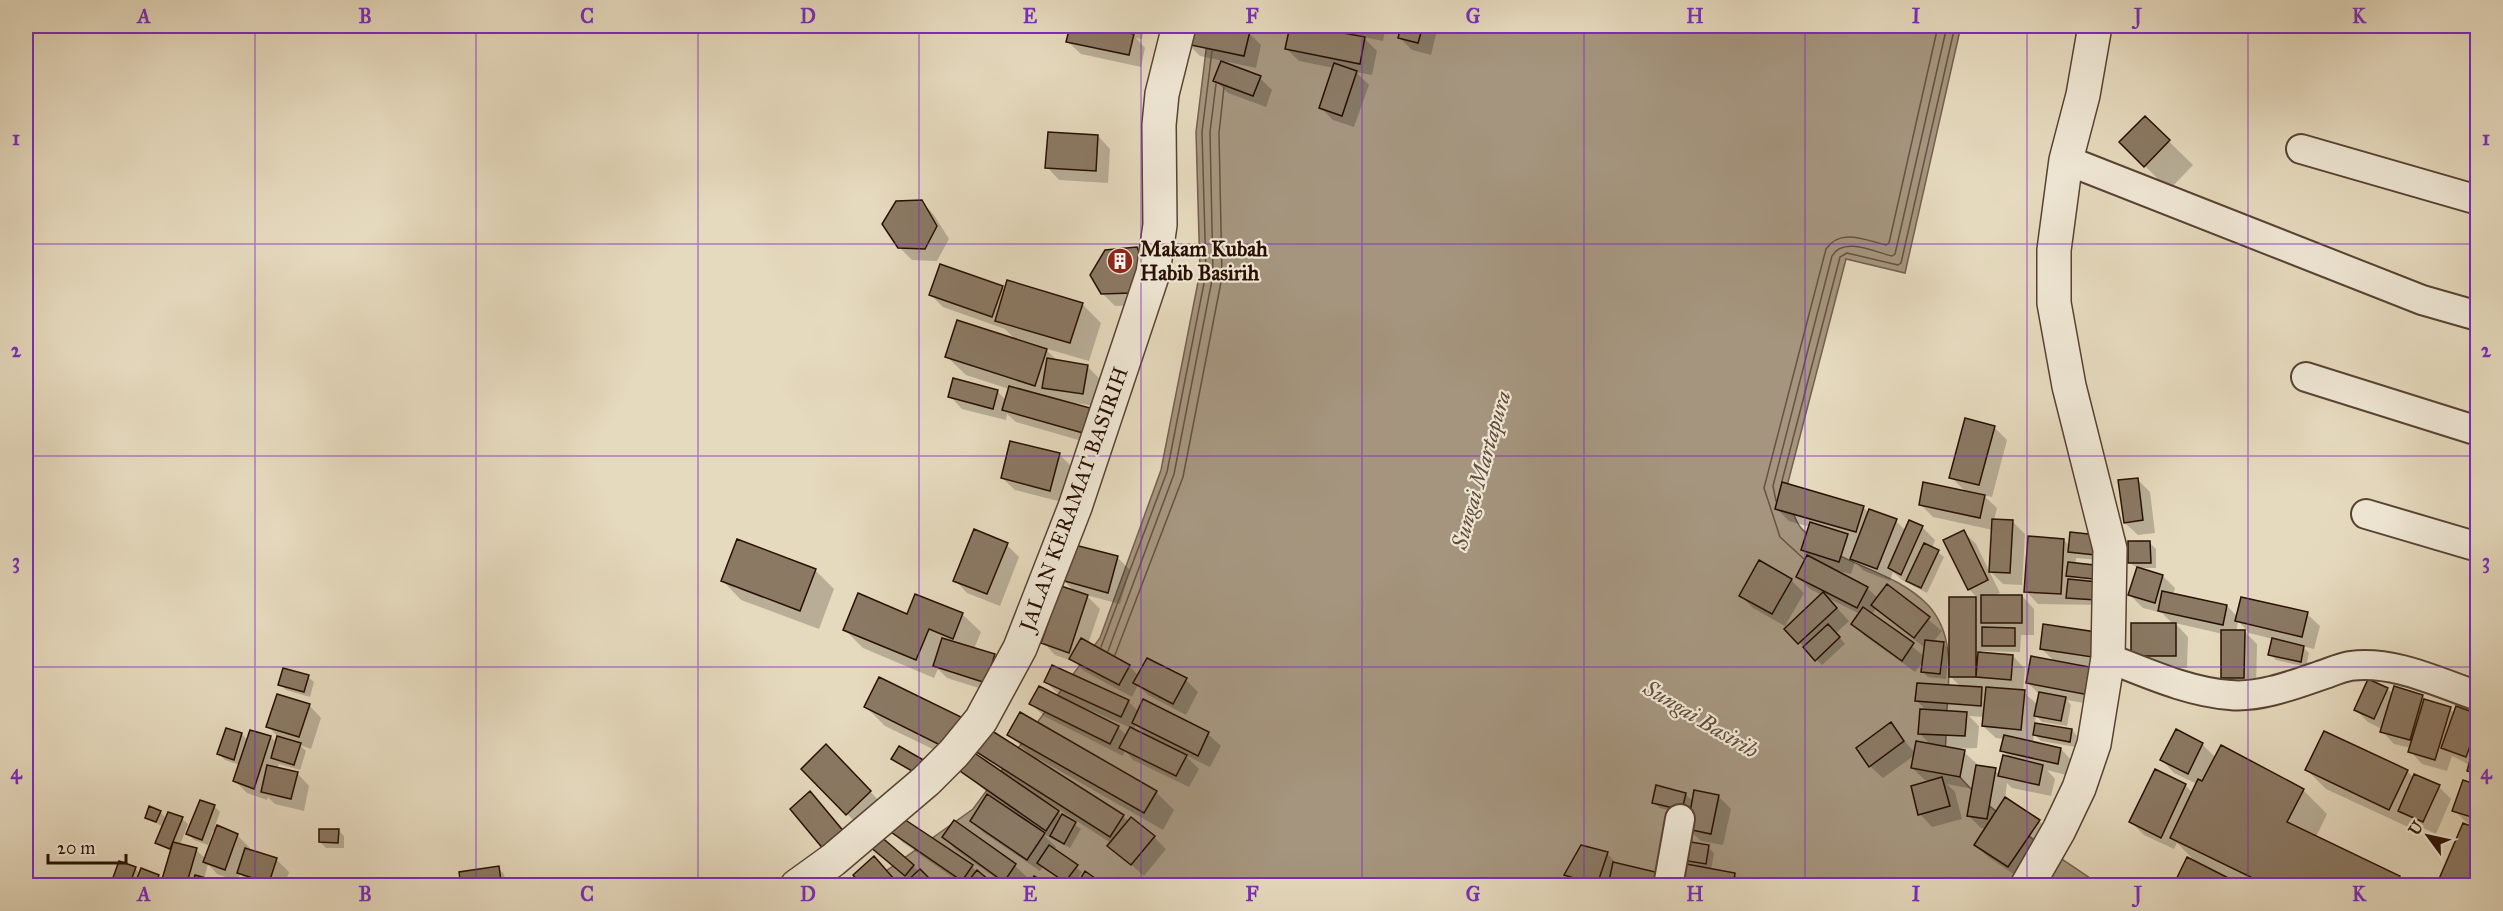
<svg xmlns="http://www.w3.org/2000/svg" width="2503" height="911" font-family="'IM FELL Great Primer',serif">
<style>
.water{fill:#a5957e;stroke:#735f4d;stroke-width:1.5}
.shadow{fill:#0003;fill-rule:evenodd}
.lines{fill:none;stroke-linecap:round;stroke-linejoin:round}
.shore{stroke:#665240;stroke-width:1.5}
.building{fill:#8b7964;stroke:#280f03;stroke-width:1.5}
.minor-casing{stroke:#584232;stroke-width:32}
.tertiary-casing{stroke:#584232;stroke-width:36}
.minor{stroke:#efe7d5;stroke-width:28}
.tertiary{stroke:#efe7d5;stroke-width:33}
.grid{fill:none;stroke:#7b2cbf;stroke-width:1.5;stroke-opacity:0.55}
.labels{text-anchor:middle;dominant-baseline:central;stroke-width:4.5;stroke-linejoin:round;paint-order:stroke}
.poi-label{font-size:21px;font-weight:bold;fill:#280f03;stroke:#efe7d5;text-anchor:start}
.street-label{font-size:21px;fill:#280f03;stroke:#efe7d5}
.water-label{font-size:22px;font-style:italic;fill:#604b3a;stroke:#efe7d5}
.neatline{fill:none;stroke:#7b2cbf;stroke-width:2}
.grid-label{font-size:20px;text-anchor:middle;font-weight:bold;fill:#7b2cbf}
</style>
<rect width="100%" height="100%" fill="#e6dabe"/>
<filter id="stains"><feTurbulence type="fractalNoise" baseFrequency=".00333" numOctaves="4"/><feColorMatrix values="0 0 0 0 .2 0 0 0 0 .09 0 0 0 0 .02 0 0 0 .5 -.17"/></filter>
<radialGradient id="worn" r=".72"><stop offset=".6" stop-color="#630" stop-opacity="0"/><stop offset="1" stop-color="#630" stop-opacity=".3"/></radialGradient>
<path class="water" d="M1209,26H1961L1905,273L1846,259L1786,490C1790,501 1793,519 1801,528C1836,566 1892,568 1928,605C1961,641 1945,693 1946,736C1946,743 1944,753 1947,758C1969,802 2059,856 2100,885L865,886L973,809L1100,638L1161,470L1200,272L1196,132Z"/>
<path class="shadow" d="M1071,26H1175L1174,33L1144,29L1142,39L1136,38L1145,48L1141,67L1081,54L1068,42Z
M1192,26H1215L1249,33L1261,45L1256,68L1200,56L1188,44Z
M1291,26H1386L1383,41L1363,37L1377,51L1372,75L1356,72L1369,85L1354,127L1333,120L1321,108L1334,68L1299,61L1287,49Z
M1403,26H1438L1431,55L1412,50L1400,38Z
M1260,78L1272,90L1266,107L1228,93L1215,80Z
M2145,118L2193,165L2169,190L2121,142Z
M1098,136L1110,149L1108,183L1059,180L1047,167Z
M922,202L934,215L949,239L937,261L912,260L899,247Z
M1137,248L1149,261L1145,305L1115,306L1102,293Z
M1002,287L1005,290L1082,304L1101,323L1089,361L1044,348L1058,361L1087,366L1100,379L1095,406L1068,402V404L1090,410L1102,422L1096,445L1016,422L1007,414L1006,420L962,409L950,396L997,391L1006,400L1009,389L966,375L947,357L1017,341L1005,329L943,307L930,294Z
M1994,427L2007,440L1992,497L1983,495L1997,508L1994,520L2013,522L2025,534L2022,585L2003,584L1990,571L1993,530L1933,517L1920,504L1966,492L1951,477Z
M1059,454L1071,466L1062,502L1015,490L1002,478Z
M2137,479L2150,492L2155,533L2138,535L2125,523Z
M1863,507L1869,513L1896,521L1906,531L1910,522L1923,528L1935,540L1932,548L1944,557L1927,593L1902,580L1893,572L1890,581L1864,571L1855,562L1851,574L1830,569L1867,588L1878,598L1887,586L1942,631L1933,642L1943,643L1950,651V598H1977L1969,589L1964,532L1976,544L2000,593L1993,596H2022L2034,609V635H2021L2020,652L1982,651V653L2013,656L2025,669L2023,692L2038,705L2040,695L2028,683L2055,662L2041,648L2095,633L2107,707L2067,700L2071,705L2067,726L2042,722L2036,716L2035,724L2072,730L2077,736L2076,747L2041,741L2034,734L2033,743L2061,749L2073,762L2070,776L2047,770L2055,779L2051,796L2012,788L2007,783L2005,799L2039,821L2051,834L2021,879L1988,857L1976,845L1986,829L1981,828L1969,816L1973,789L1947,784L1955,792L1962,819L1932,827L1920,814L1933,782L1925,780L1912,768L1915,755L1883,778L1870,766L1890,724L1915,753L1932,746L1920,734L1927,711L1917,701L1961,687L1950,676V657H1948L1946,679L1928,677L1922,671L1924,660L1915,672L1865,636L1853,624L1860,614L1828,598L1849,621L1836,633L1845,644L1822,665L1786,629L1822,595L1810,589L1797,576L1808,555L1802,550L1810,527L1789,521L1776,508ZM1876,608L1925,648L1924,656L1872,615ZM1969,716L1984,717L1983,726L1996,738L2004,739L2002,750L2010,758L2000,775L1995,770L1976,767L1977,764L1964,752L1951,749L1977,748L1979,726Z
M2071,534L2101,560L2076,558L2075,578L2099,581L2102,605L2038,604L2026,591L2064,540L2070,546Z
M2150,543L2156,549V568H2139L2163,576L2175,588L2173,595L2227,606L2238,617L2307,614L2320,626L2314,649L2302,646L2309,653L2306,667L2276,660L2270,654L2273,639L2245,632L2257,644L2256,690H2235L2222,677L2223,634L2175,623L2188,637L2187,668H2145L2132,656L2173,624L2162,613L2143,608L2130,595L2138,568L2130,563ZM2238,622L2241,624L2248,632H2236Z
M1007,545L1019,557L1000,606L967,593L955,580Z
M1117,557L1130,570L1120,604L1086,595L1100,609L1088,644L1129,666L1139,676L1186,680L1198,692L1186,715L1148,695L1138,685L1132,697L1084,671L1075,662L1055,655L1043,642L1075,592L1063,580Z
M815,570L834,589L819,629L741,600L723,581Z
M1791,580L1804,593L1785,626L1753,608L1741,596Z
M962,614L981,632L974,649L994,656L1007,668L998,694L947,678L938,669L934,678L863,648L844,629L908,616Z
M1053,667L1128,701L1139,712L1144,701L1208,734L1221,746L1210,767L1185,755L1199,769L1189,787L1133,760L1125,751L1123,756L1044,716L1031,704L1118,727L1127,736L1131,728L1062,698L1046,682ZM1136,725L1148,737L1133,730Z
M308,677L314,682L310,697L286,690L280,684Z
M880,679L960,718L979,737L968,758L987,763L977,751L1030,755L1009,734L1156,792L1174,810L1163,830L1039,759L1038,762L1154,837L1166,849L1144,876L1109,845L1111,843L1055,807L1062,816L1081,829L1070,848L1043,834L1056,847L1054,850L1082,872L1073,886H1069L1043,867L1040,871L984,833L971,821L989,794L962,771L966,765L885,726L866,707Z
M2387,689L2393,694L2422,696L2429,702L2450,709L2455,714L2478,715V779L2468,770L2470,765L2452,756L2447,771L2422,764L2410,751L2411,748L2394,744L2382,731V729L2368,722L2356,710Z
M309,705L321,718L311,749L300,745L306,751L300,770L279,764L277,769L297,773L309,786L304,811L275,804L268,797L267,800L247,793L235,781L240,765L225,760L219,754L227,730L242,734L248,741L251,731L271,737L277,743L278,737L268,726Z
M2176,731L2202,744L2216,758L2303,790L2327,814L2316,837L2399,877L2408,886H2174L2197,863L2177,843L2174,849L2144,835L2131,822L2185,785L2193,793L2197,784L2174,773L2162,760Z
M838,758L883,805L860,827L803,769Z
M2307,770L2407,771L2414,778L2439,787L2451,799L2436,834L2411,822L2408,827L2326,789Z
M2478,787V826L2467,823L2454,810Z
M1685,794L1694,802L1718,796L1731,809L1723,845L1701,841L1688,829L1693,806H1690L1688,815L1660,808L1654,803Z
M201,801L215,807L220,812L215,826L237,835L250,848L249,851L276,859L289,872L284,886H254L240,874L237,881L217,874L208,864L204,879L224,886H112L135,868L140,874L158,877L163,881L172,852L157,842L163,827L146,817L160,812L166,818L182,819L188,824L180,845L196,850L206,859L216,832L213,831L208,845L194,840L188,834Z
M899,817L972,867L994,886H965L902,842L890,830Z
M954,822L1015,866L1028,878L1023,886H1007L956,850L944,837Z
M338,830L344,836V848H326L320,842Z
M1708,847L1714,853L1711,870L1734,874L1746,886H1678L1682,864Z
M877,852L913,866L934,886H911V880Z
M1607,853L1618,865L1676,886H1577L1566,874Z
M498,868L504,874L506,886H462Z"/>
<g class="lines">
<path class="shore" d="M1782,481L1840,257L1847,253L1898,265L1901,263L1955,26
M1776,501L1773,486L1832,256C1843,236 1875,252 1892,256L1895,254L1947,26
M1804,559L1780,537L1764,488L1826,249C1840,228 1865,240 1886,245L1889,243L1938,26
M1101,647L1167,472L1206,273L1202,132L1212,51
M1108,651L1174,474L1213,275L1210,132L1216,84
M1115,655L1183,477L1222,277L1219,133L1224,87"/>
</g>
<path class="building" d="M1070,26H1093L1134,34L1129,55L1066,42Z
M1190,26H1222L1250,31L1244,56L1186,44Z
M1290,26H1306L1365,37L1360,64L1285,49Z
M1352,26H1371V29Z
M1401,26H1423L1418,43L1398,38Z
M1221,61L1261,76L1253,96L1213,81Z
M1334,63L1357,71L1342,116L1319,108Z
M2145,116L2170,140L2144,167L2119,142Z
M1048,132L1098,135L1096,171L1045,168Z
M922,200L937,226L925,249L898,248L882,224L896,201Z
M1137,247L1147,272L1132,293L1101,294L1090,275L1105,250Z
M940,264L1003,286L992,317L929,295Z
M1007,280L1083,303L1070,343L995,321Z
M957,320L1047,349L1035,386L945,357Z
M1047,358L1088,365L1083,394L1042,388Z
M953,378L998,390L993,409L948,397Z
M1009,386L1090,408L1083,433L1002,410Z
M1965,418L1995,426L1979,485L1949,478Z
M1010,441L1060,453L1050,491L1001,478Z
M2138,478L2143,520L2124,523L2118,480Z
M1782,482L1864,506L1856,532L1775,509Z
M1923,482L1985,495L1980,518L1919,505Z
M1869,509L1897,519L1877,569L1850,559Z
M1992,519L2013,520L2010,573L1989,572Z
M1909,520L1923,526L1901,575L1888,568Z
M1810,522L1848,534L1839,562L1801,550Z
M974,529L1008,543L987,594L953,581Z
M1964,530L1988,580L1968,590L1943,540Z
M2070,532L2097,535L2095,555L2068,552Z
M2028,536L2064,539L2061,594L2024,592Z
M737,539L816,569L800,611L721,581Z
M2128,541H2150L2151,563H2128Z
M1924,543L1939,550L1921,588L1906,581Z
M1071,544L1118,556L1108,593L1061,580Z
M1807,555L1868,587L1857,608L1796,577Z
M1759,560L1792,579L1772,614L1739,596Z
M2068,562L2094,565L2093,579L2066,576Z
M2137,567L2163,575L2155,603L2128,595Z
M2068,579L2098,582L2096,600L2066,598Z
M1887,584L1930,617L1914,638L1871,605Z
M1061,586L1088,595L1069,653L1041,643Z
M2162,591L2227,605L2223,625L2158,611Z
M1823,592L1837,608L1798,644L1784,629Z
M858,593L907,614L915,594L963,613L953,639L929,629L916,660L843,630Z
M1981,595H2022V623H1981Z
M1949,597H1976V677H1949Z
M2241,597L2308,612L2302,637L2235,621Z
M1863,607L1914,643L1902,661L1851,624Z
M2131,623H2176V656H2131Z
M1828,624L1840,637L1815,661L1803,647Z
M2043,624L2096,632L2092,657L2040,649Z
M1982,627L2015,628V646H1982Z
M2221,630H2245L2244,678H2221Z
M942,638L995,654L986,683L933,666Z
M1081,638L1130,665L1119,685L1069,659Z
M2272,638L2304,646L2301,662L2268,655Z
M1925,640L1944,642L1940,674L1921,672Z
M1978,652L2013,655L2011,680L1976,677Z
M2031,656L2100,669L2094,696L2026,683Z
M1147,658L1187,678L1173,704L1133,683Z
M1052,665L1129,700L1121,717L1044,682Z
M283,668L309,675L304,692L278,685Z
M879,677L961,717L946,748L864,707Z
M2368,679L2388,688L2374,719L2354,710Z
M1917,683L1982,687L1981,706L1915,701Z
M1039,686L1119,726L1110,744L1029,704Z
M2394,686L2423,695L2410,740L2380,732Z
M1986,687L2025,690L2021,730L1982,726Z
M2039,692L2066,697L2061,721L2034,716Z
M277,694L310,704L299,737L266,727Z
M1143,699L1209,732L1198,756L1132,723Z
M2424,699L2451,707L2435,760L2408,752Z
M2456,706L2478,714V725L2466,757L2441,748Z
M1920,709L1967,712L1965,736L1918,734Z
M1020,712L1157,791L1144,813L1007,735Z
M1891,722L1904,741L1869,767L1856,748Z
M2035,723L2072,729L2070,742L2033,735Z
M1130,727L1187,755L1176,776L1119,748Z
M226,728L242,733L234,760L217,754Z
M989,729L1124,815L1110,837L975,751Z
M2176,729L2203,743L2188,774L2160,760Z
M250,730L271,736L254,789L233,781Z
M2324,731L2408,770L2389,810L2305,770Z
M2004,735L2061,748L2058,764L2000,751Z
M277,736L301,743L294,765L271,758Z
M1916,741L1965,750L1960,777L1911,768Z
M826,744L871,791L846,815L801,769Z
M2221,745L2304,789L2287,822L2400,876L2396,886H2269L2170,838L2198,779L2202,781Z
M899,746L927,762L919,775L891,759Z
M2473,749L2478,751V774L2467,771Z
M973,752L1059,811L1046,831L960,771Z
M2003,755L2043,765L2039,785L1998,776Z
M267,765L298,772L291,799L261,792Z
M1976,765L1996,768L1987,819L1967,816Z
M2155,769L2186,784L2161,838L2129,822Z
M2414,774L2440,785L2423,822L2398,811Z
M1942,777L1950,806L1918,815L1911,786Z
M2463,780L2478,785V819L2452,811Z
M1656,785L1686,793L1682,810L1652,803Z
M1694,790L1719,795L1711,834L1687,829Z
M810,791L845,833L824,850L790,809Z
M987,794L1045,833L1027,860L970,821Z
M2005,797L2040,820L2008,867L1974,845Z
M200,800L215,805L202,840L186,834Z
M149,806L161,811L156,822L145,818Z
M168,812L183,817L170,849L155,843Z
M1062,814L1076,822L1064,844L1050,836Z
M898,815L973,865L962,881L888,830Z
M1131,817L1155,836L1131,865L1107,846Z
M954,820L1016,864L1004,882L942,837Z
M2463,823L2478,829V886H2436Z
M217,825L238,834L225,870L203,862Z
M319,829H339L338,843L319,842Z
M879,835L914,865L905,876L869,846Z
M1679,840L1709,845L1706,864L1676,859Z
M173,842L197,848L186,886H160Z
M1049,845L1078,865L1065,882L1037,863Z
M1581,845L1608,852L1597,885L1564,875Z
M245,848L277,858L269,883L237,873Z
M874,856L900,886H862L853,875Z
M2187,857L2244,886H2173Z
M119,861L136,867L129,886H110Z
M1613,862L1668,875L1666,886H1608Z
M1681,863L1735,873L1733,886L1677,885Z
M499,866L501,881L461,886L459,872Z
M141,868L159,875L155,886H134Z
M920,869L932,881L927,886H909L906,882Z
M977,870L996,886L965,885Z
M1085,871L1106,886H1076Z
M195,875L224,883L223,886H192Z
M1034,876L1050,886H1028Z"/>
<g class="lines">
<g class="minor-casing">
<path id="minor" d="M2301,149L2478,200
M2066,160L2422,300L2478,316
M2306,377L2478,431
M2366,514L2478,547
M2108,658C2147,673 2188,692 2230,695C2258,698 2293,685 2319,676C2329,673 2339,668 2350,666C2393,660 2437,682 2478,696
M1668,886L1680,819"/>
</g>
<g class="tertiary-casing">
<path id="tertiary" d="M797,886L833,860L926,781L954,753L981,720L1020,648L1075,507L1153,273L1160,225L1159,125L1162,94L1179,26
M2027,886L2059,830L2079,788L2094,744L2108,658L2110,549L2069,386L2054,303V250L2066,160L2083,95L2095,26"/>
</g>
<use href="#minor" class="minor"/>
<use href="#tertiary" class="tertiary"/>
</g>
<path class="grid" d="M255,26V886M476,26V886M698,26V886M919,26V886M1141,26V886M1362,26V886M1584,26V886M1805,26V886M2027,26V886M2248,26V886M26,244H2478M26,456H2478M26,667H2478"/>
<defs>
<g id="building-disc" transform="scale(1.35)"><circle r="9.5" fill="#8f2418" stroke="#efe7d5"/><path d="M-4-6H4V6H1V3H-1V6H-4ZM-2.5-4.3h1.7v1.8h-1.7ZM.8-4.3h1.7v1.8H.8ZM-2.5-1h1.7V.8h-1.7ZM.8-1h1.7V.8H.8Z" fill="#fff"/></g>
</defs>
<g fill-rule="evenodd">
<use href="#building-disc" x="1120" y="261"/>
</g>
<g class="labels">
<g class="poi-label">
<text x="1140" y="249">Makam Kubah<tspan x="1140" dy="24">Habib Basirih</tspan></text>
</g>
<g class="street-label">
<text transform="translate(1074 499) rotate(-70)">JALAN KERAMAT BASIRIH</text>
</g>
<g class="water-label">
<text transform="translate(1481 470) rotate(-74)">Sungai Martapura</text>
<text transform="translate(1701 719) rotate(31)">Sungai Basirih</text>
</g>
</g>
<rect width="2503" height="911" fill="none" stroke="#e6dabe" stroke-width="66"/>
<g transform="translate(2428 836) rotate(303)" stroke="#efe7d5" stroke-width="4.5" paint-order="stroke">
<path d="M0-4.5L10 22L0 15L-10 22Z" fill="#280f03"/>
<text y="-9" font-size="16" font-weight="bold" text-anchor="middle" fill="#280f03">U</text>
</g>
<path d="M48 854v9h78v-9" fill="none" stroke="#280f03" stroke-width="3"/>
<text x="57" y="854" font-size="18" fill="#280f03" stroke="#efe7d5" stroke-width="4.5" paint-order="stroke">20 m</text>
<rect x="33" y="33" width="2437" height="845" class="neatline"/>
<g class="grid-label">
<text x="144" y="23">A</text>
<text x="365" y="23">B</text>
<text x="587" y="23">C</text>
<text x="808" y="23">D</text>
<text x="1030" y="23">E</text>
<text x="1252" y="23">F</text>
<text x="1473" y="23">G</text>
<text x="1695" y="23">H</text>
<text x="1916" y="23">I</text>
<text x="2138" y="23">J</text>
<text x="2359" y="23">K</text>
<text x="16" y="145">1</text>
<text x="2486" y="145">1</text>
<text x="16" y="357">2</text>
<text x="2486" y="357">2</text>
<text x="16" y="568">3</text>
<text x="2486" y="568">3</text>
<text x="16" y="779">4</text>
<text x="2486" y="779">4</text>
<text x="144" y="901">A</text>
<text x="365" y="901">B</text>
<text x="587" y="901">C</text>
<text x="808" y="901">D</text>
<text x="1030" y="901">E</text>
<text x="1252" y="901">F</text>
<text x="1473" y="901">G</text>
<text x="1695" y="901">H</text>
<text x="1916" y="901">I</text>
<text x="2138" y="901">J</text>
<text x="2359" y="901">K</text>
</g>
<rect width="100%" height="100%" filter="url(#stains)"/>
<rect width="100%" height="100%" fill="url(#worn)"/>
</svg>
